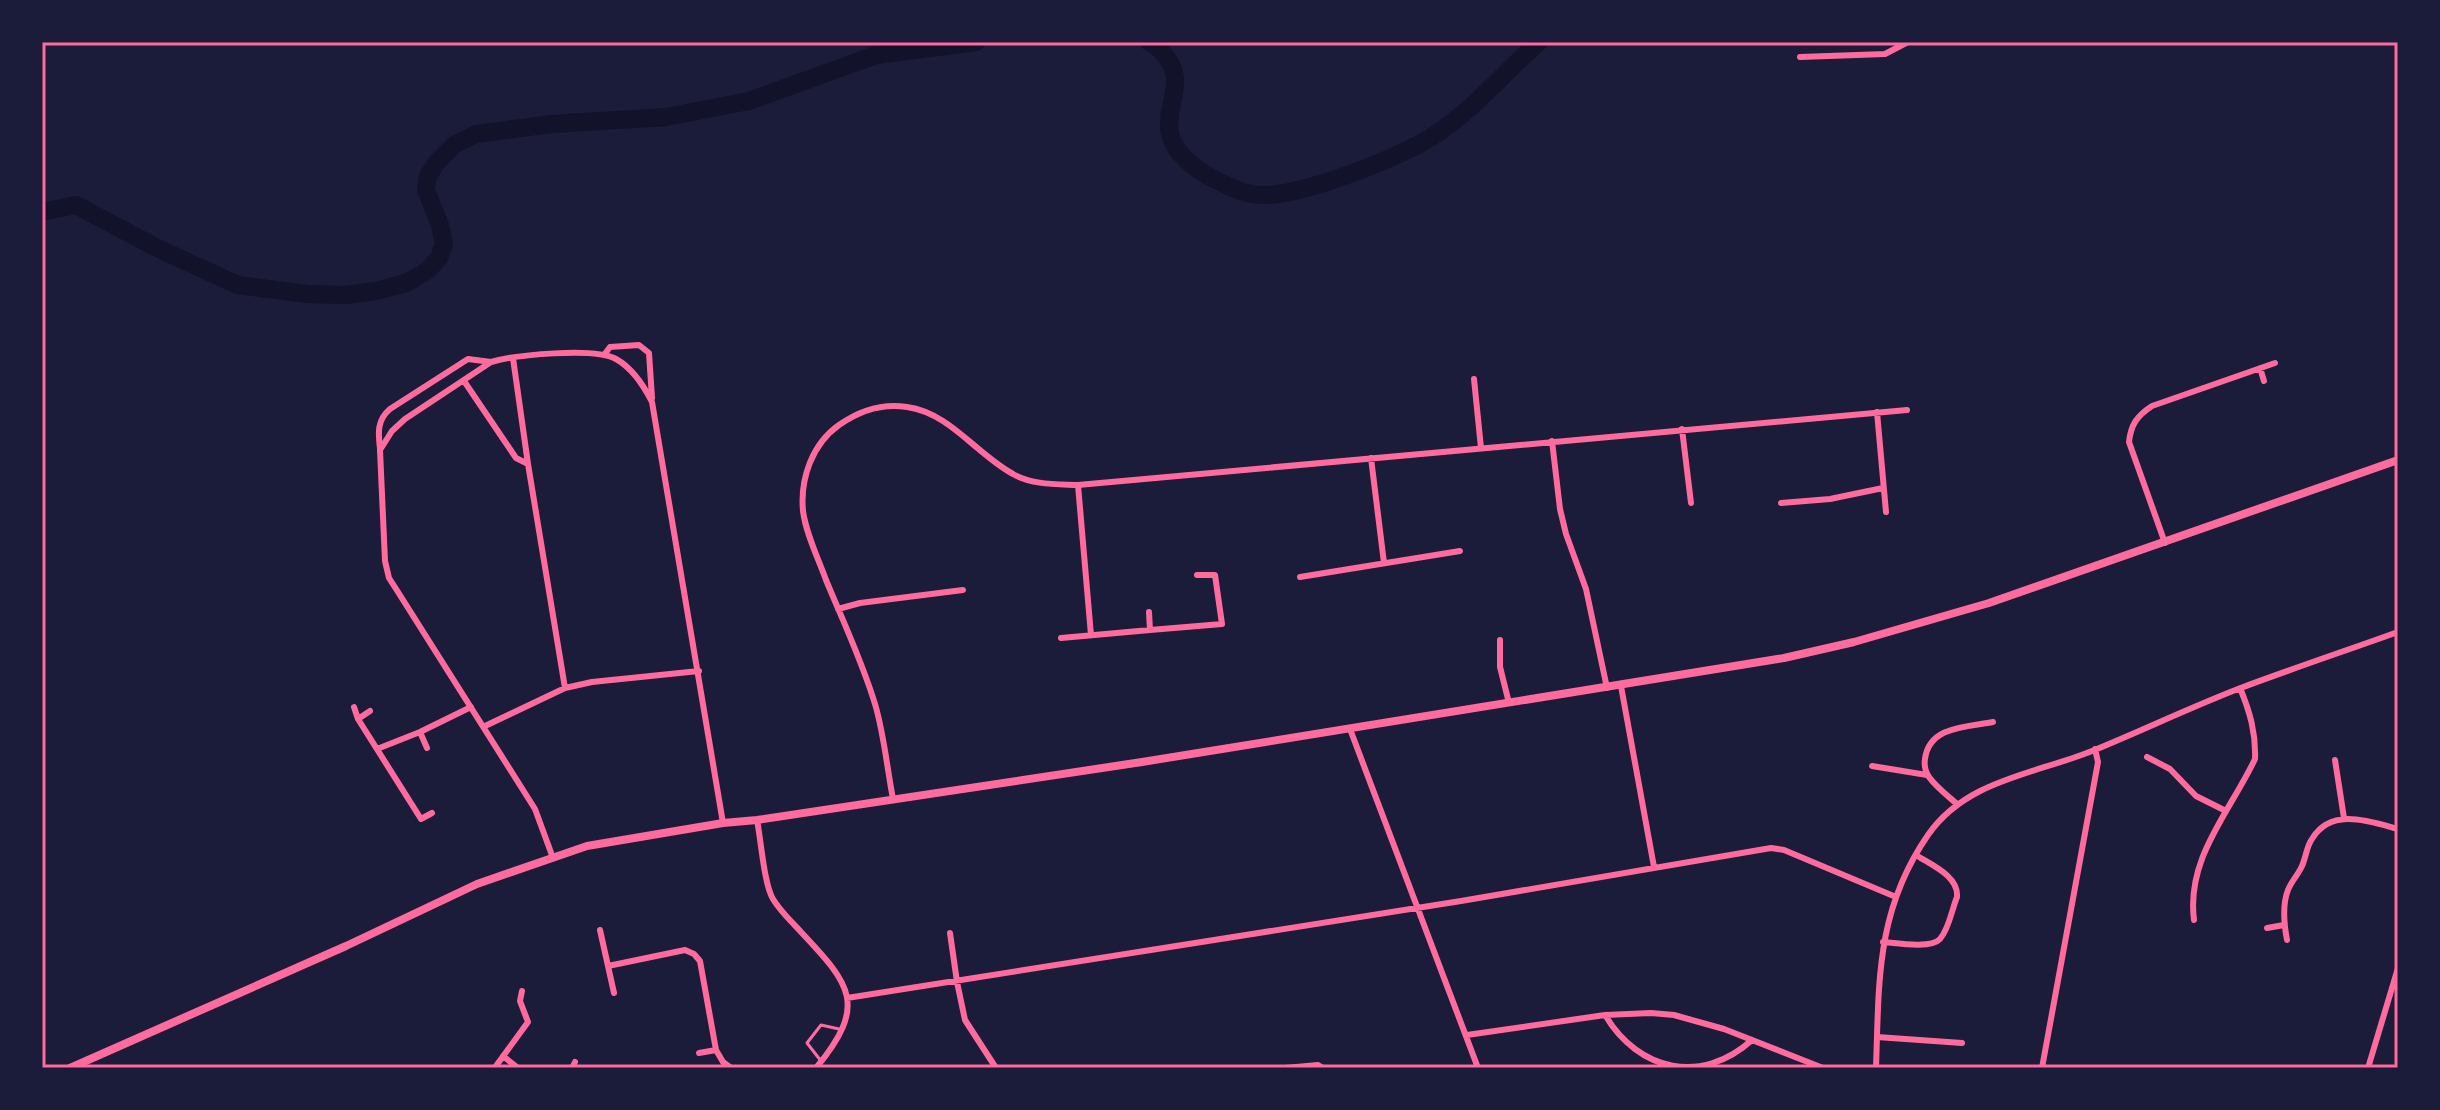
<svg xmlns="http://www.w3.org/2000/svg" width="2440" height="1110" font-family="Inter,sans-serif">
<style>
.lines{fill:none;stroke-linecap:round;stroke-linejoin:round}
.river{stroke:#12122b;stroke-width:18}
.service{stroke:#ff6b9d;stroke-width:3}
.minor{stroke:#ff6b9d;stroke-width:6}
.tertiary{stroke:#ff6b9d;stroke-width:8}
.neatline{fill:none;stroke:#ff6b9d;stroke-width:3}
</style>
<rect width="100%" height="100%" fill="#1b1b3a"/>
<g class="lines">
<path class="river" d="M1149,42C1156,45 1159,48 1163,53C1189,81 1164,103 1170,134C1175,155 1198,171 1216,180C1230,187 1246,195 1262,195C1300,197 1408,155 1439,132C1476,107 1505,71 1539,42
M42,212L76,205L159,249L238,285L307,294L345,295L376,291L406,283L427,271L439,258L444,244L440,225L426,190L428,176L437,162L454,145L476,134L552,124L666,117L749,101L876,55L976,42"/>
<path class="service" d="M821,1061L807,1043L821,1025L839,1029"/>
<path class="minor" d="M1800,57L1885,54L1908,42
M604,355L610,347L639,345L649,353L652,398
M513,358L528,464L565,688
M2260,368L2264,381
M1474,379L1481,448
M464,381L516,458L528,464
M1877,412L1886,512
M1682,429L1691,503
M1552,441L1560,509L1566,534L1586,589L1607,688
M380,449C378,433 377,420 390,409L468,359L491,362
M1371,458L1384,563
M1078,485L1091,635
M1781,503L1830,499L1883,488
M2165,543L2129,442C2131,424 2137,416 2152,406L2275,363
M1300,577L1460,551
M838,609L860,603L963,590
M1150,630L1222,624L1215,575H1197
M1061,638L1150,630L1149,612
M1500,640V667L1509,703
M1621,686L1654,867
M354,707L358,719L421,819L432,813
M358,719L370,711
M485,726L565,688L592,682L699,671
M1350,729L1478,1068
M420,732L427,748
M377,749L420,732L471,707
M2147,757L2170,769L2196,796L2226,811
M2335,760L2344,818
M1872,766L1927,775
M893,799C887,768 884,734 875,704C862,661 843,621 826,580C818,558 806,534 803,511C800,479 812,444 839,425C859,411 882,403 907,407C950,413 976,454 1013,474C1032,485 1056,484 1078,485L1907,410
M1957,804C1948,796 1936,787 1929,777C1925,771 1924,765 1925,759C1929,726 1967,727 1993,722
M757,820C761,840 764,884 773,899C780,911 791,921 801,932C851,985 868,1005 816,1068
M553,858L535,809L398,592L389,578L385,561L380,450L392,431L405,419L491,362C515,355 594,347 616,359C632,368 644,386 652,402L723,823
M2194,920C2186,858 2230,812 2255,759C2256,733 2250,712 2240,688
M2267,928L2284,925
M600,930L614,993
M950,933L957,982L965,1020L996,1068
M2287,940C2284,924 2282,905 2288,890C2291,882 2297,876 2301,868C2306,859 2306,847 2312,839C2331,807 2369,821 2398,829
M1883,942C1896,943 1931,949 1940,939C1949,929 1952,909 1957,897C1959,876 1931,865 1916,855
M608,966L685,950L694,954L700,961L716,1050L723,1062L731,1068
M847,998L1461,901L1771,848L1784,850L1896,897
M1605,1015C1639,1072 1702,1085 1752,1040
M1467,1035L1605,1015L1651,1013L1674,1015L1724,1029L1823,1068
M1877,1037L1962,1043
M699,1053L716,1050
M503,1056L518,1068
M496,1066L528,1022L520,1001L522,991
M572,1068L575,1062
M1285,1068L1318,1065L1323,1068
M1876,1068C1879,981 1876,910 1928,835C1966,780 2035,774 2092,751C2141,731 2189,708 2238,689C2291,669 2345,651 2398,632
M2042,1068L2098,762L2095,749
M2368,1068L2398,968"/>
<path class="tertiary" d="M70,1068L346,946L477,884L587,846L723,823L757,820L1142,762L1784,658L1854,642L1989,603L2398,460"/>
</g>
<rect width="2440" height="1110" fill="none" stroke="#1b1b3a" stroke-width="88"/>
<rect x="44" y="44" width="2352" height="1022" class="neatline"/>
</svg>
